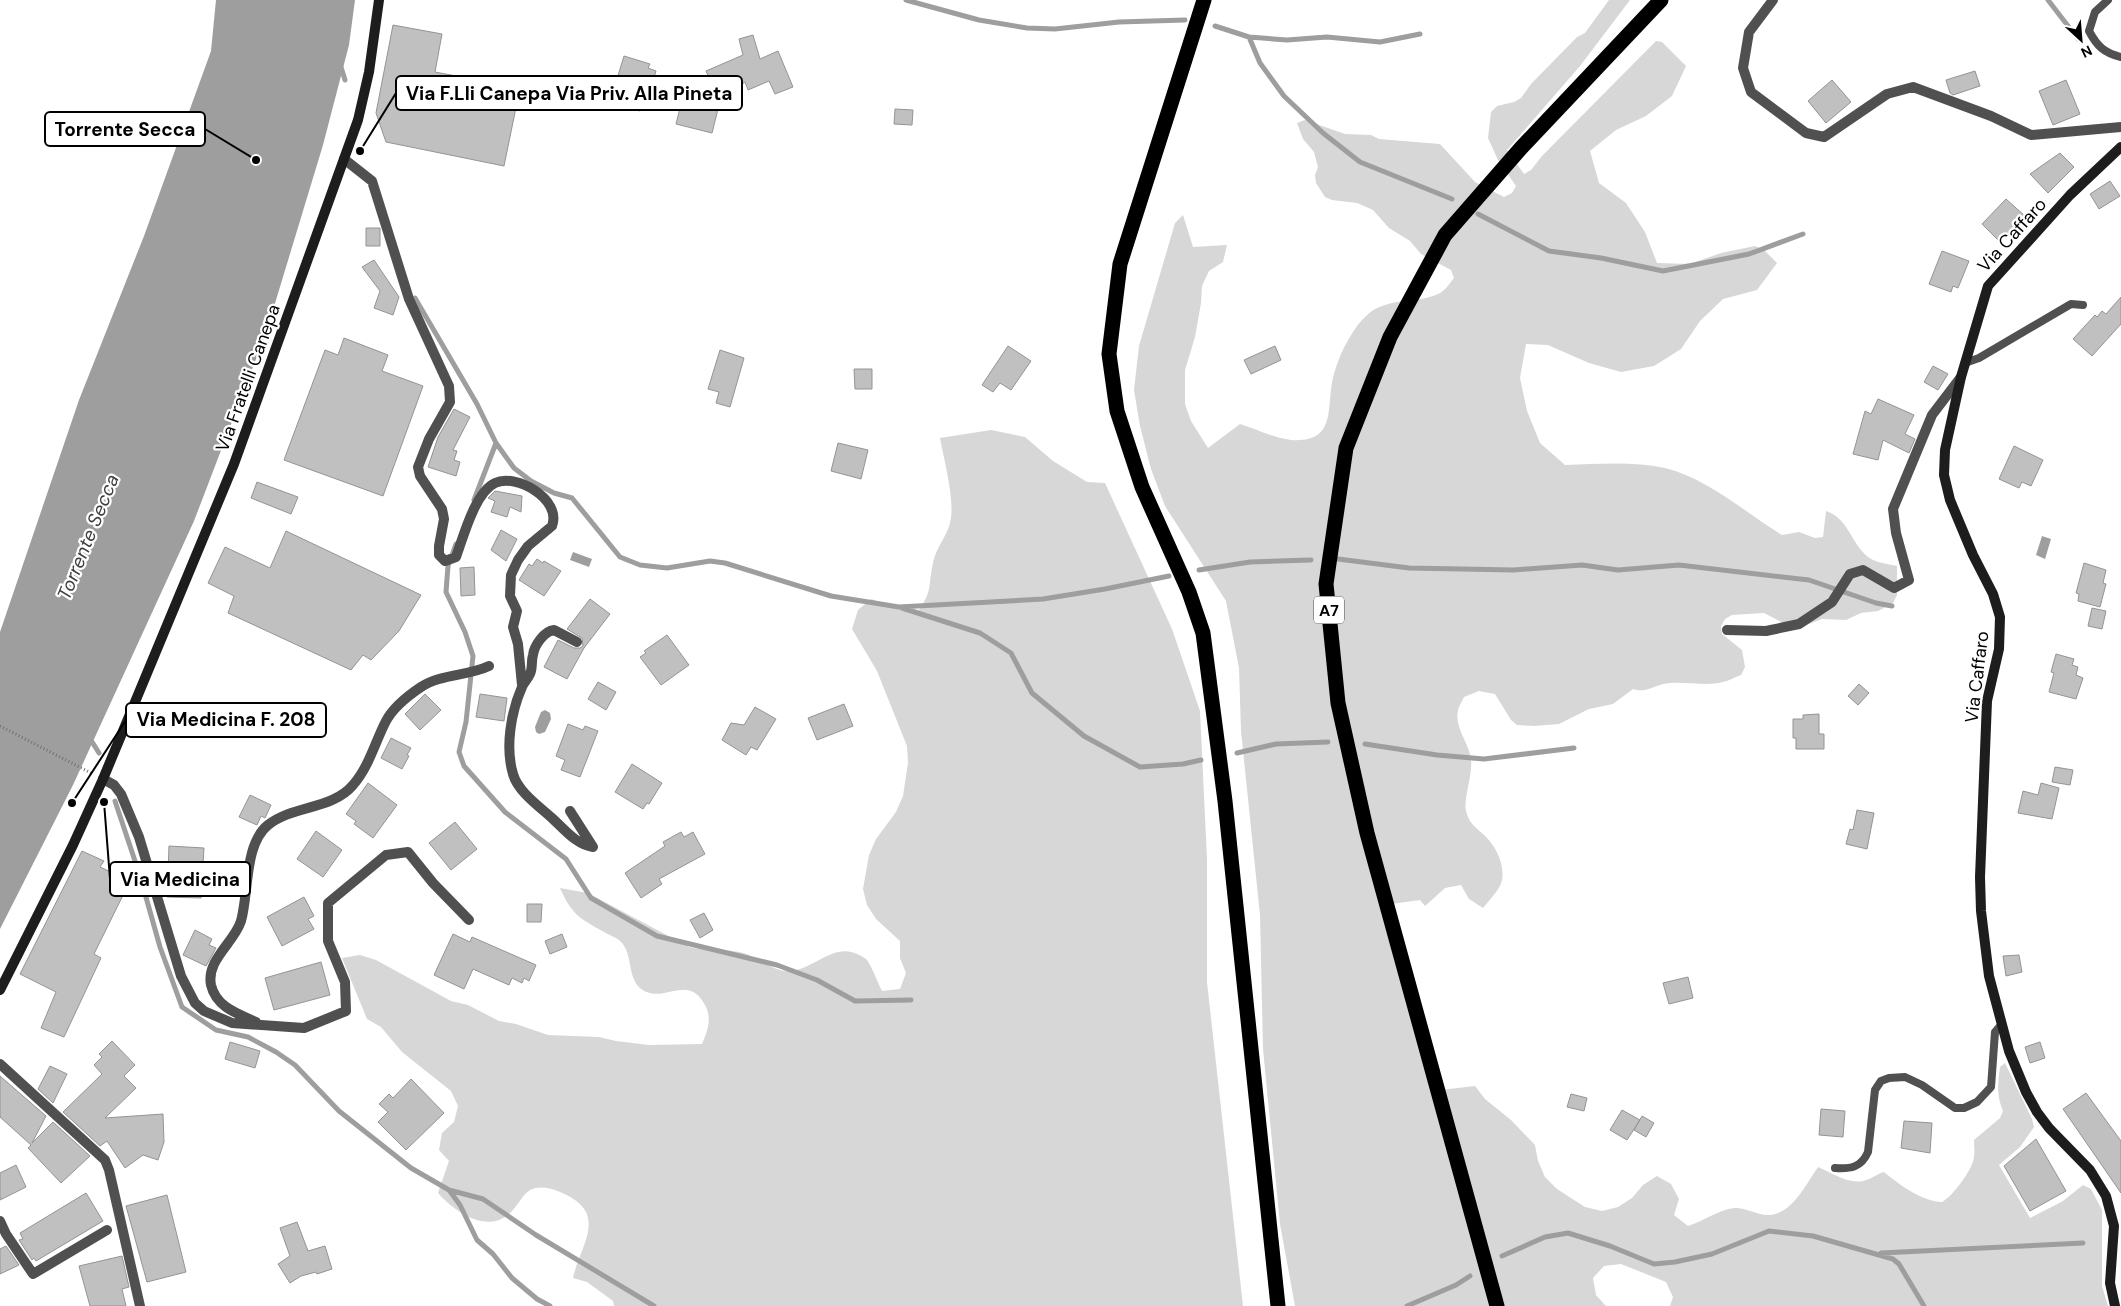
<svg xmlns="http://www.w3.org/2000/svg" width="2121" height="1306" font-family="'DM Sans',sans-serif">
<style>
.green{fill:#d7d7d7}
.water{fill:#9e9e9e}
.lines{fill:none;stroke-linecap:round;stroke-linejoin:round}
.stream{stroke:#9e9e9e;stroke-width:5}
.building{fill:#c0c0c0;stroke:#949494}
.path{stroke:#727272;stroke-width:3;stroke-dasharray:1 2.5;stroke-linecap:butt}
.lane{stroke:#505050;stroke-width:8}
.street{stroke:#505050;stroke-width:10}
.secondary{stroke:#1d1d1d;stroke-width:10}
.highway{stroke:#000;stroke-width:15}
.labels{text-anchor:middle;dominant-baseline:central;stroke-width:4.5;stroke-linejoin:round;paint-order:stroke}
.shield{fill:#fff;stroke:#4c4c4c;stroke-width:1}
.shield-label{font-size:16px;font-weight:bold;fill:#000}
.street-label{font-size:18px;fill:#000;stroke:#fff}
.water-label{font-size:19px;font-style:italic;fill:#3f3f3f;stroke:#fff}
.leader{fill:none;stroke:#000;stroke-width:2}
.callout-dot{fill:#000;stroke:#fff;stroke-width:2}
.callout{fill:#fff;stroke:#000;stroke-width:2}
.callout-label{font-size:19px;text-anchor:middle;font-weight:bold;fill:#000}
</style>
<rect width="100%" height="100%" fill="#fff"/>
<path class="green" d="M1609,0H1630L1580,66L1507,150L1524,174L1531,170L1542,156L1656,41L1662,42L1686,66L1672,96L1646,116L1616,130L1590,151L1599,183L1626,203L1645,232L1657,263L1690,264L1721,253L1755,246L1763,249L1777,263L1757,290L1723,299L1700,321L1681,349L1654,366L1621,372L1589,363L1548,345L1526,344L1520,378L1527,411L1540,443L1565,465C1598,464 1633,461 1665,468C1707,478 1746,513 1782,535L1799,532L1815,538L1823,537L1826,511C1850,519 1851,546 1871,559C1878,563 1889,564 1897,566V595L1893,603L1878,611L1861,613L1846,620L1822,619L1799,628L1791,627L1764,613L1732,615L1725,619L1721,626L1722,634L1742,650L1745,667L1741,675C1735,677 1729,681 1723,682C1704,687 1683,680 1663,684C1652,687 1644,693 1633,689L1613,704L1589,709L1559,724L1534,726L1517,725L1511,720L1495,694L1479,691L1464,697C1462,702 1458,707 1458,711C1454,727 1469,743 1471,759C1473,774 1463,800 1466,811C1470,825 1475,826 1484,835C1495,845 1505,864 1502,880C1500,890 1489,900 1483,908L1469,899L1461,885L1445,888L1425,906L1420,900L1391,904L1381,912L1432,1091L1475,1086L1485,1099L1511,1120L1535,1145L1538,1161L1545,1177L1557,1189L1585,1207L1602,1211L1618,1207L1632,1198L1643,1185L1657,1176L1671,1184L1679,1199L1674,1215L1688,1226C1704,1221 1720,1209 1735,1208C1747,1208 1759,1216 1770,1215C1793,1213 1806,1184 1818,1167C1832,1173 1851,1186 1866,1180C1873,1178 1877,1174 1884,1172C1900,1185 1921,1201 1942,1202C1953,1196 1973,1169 1974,1157C1975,1152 1974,1146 1974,1140L2000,1118L2003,1111C1996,1093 1998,1085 2000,1067L2005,1063L2032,1119L2034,1127L2020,1147L1999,1165L2030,1218L2063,1201L2083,1185L2091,1189L2102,1210V1286L2108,1306H1670L1673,1297L1666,1282L1621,1264L1604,1266L1593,1278L1596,1295L1606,1306H1295L1280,1224L1263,1049L1260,915L1241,731L1239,668L1226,601L1165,506L1151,469L1140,426L1134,390L1139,346L1175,223L1183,215L1193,247L1227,245L1223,262L1209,271L1202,286L1201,303L1195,337L1185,370V404L1191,421L1208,448L1240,424C1256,429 1274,438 1291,440C1335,443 1327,411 1332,383C1336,360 1353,324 1372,311C1391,298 1419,303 1438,294C1444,292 1450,283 1454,278L1451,270L1421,254L1410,241L1389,228L1373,210L1357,203L1332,200L1325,197L1316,183L1315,175L1318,167L1314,152L1303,139L1297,123L1305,120L1345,134L1371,135L1379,139L1440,144L1475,182L1504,197L1512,193L1516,186L1498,160L1488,138L1491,112L1497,106L1514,102L1521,98L1531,84L1577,37L1585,33Z
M991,430L1025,437L1053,461L1087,482L1105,483L1172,629L1200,711L1207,859V982L1243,1306H614L613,1301L587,1282L573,1278C580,1244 611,1213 560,1192C551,1188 539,1185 530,1190C522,1195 517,1207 510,1213C487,1235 454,1211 438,1193L449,1161L439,1150L442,1133L454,1122L458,1106L451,1091L402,1052L381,1027L367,1019L342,958L360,955L376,960L451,1001L468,1005L499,1021L516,1024L548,1035L599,1037L616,1041L649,1045L702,1044C707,1032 712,1020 706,1007C688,970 663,1007 640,988C627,976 633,954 621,942C618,938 609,935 604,932C579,918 572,915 560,888L588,893L689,947C705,951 722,949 739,952C756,955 767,968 785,971C810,974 832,942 857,954C861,956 864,957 867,960C873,969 877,981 882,991L900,989L906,973L900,958V941L876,919L867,905L863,889L869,855L876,839L896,812L903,796L908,763L907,746L877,671L852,629L858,610L871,599L886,604L919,610C933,590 928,585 933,563C936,546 949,535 951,518C954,496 944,460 940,438Z"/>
<path class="water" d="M216,0H355L349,45L323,145L266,333L194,521L73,785L0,929V632L79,400L144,236L211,51Z
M2042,536L2051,539L2045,559L2036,555Z
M573,552L592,559L589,567L570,560Z
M545,710L550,713L551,719L545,732L539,734L536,732L535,727L541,712Z"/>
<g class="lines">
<path class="stream" d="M906,0L979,20L1027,28L1055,29L1119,22L1185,20
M2048,0L2078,39
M1215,26L1249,37L1287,40L1327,37L1380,42L1420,34
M1249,37L1260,63L1284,96L1323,133L1360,162L1452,199
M340,64L345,80
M1478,214L1549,251L1601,258L1663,271L1749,254L1803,234
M415,298L477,404L496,443L514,468L531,481L554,493L572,498L620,557L640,565L667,568L710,561L725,563L831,596L899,607L1043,599L1105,589L1169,576
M474,500L496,443
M456,544L448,566L446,592L465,632L473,656L466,722L459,752L464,766L505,812L566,859L591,898L657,936L777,965L817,980L855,1001L911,1000
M1338,559L1409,568L1514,570L1582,565L1618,570L1679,565L1809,580L1876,603L1892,606
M1199,570L1250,562L1311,560
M902,608L980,633L1011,653L1032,693L1084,736L1140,767L1183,764L1201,760
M89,737L99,753
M1365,744L1437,755L1484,759L1574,748
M1237,753L1276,744L1328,742
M115,801L140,876L160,947L182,1007L216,1030L248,1037L276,1052L295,1065L339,1111L411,1168L449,1190L460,1205L477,1240L493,1254L512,1278L537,1299L550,1306
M449,1190L483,1199L536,1235L654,1306
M1881,1253L2083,1243
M1502,1256L1545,1237L1568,1233L1610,1246L1654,1264L1675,1262L1712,1254L1769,1231L1813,1236L1893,1259L1899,1264L1924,1306
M1407,1306L1456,1285L1470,1276"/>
</g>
<path class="building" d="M393,25L442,34L435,72L520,88L504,166L386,142L376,113Z
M753,35L760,59L778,51L793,87L775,94L769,81L748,90L745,82L719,101L706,71L743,55L739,39Z
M624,56L650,64L648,68L656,71L650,91L647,90L640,111L626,107L625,110L609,105Z
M1975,71L1980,86L1953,95L1950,93L1946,80Z
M1832,80L1851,102L1826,123L1808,101Z
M2066,80L2080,114L2053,125L2039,91Z
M682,100L718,109L712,133L676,124Z
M895,109L913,110L912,125L894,124Z
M2060,153L2074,167L2048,193L2030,174Z
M2110,181L2120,196L2099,209L2090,194Z
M2006,199L2025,216L2000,242L1982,224Z
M366,228H380V246H366Z
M1942,251L1969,261L1958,288L1953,286L1951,292L1929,284Z
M374,260L399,297L393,315L374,308L380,291L362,267Z
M2121,297V324L2092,356L2073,339L2095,315L2097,317L2102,311L2106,314Z
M344,338L388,355L382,371L423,386L383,496L284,460L325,350L338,355Z
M1008,346L1031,361L1011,390L1000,383L993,392L982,385Z
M1275,346L1281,360L1251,374L1244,360Z
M720,350L744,358L730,407L716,403L719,392L708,389Z
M1933,366L1948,374L1938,390L1924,382Z
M854,369H872V389H855Z
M1878,399L1914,415L1905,434L1915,439L1909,453L1883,440L1878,460L1853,454L1865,411L1871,414Z
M454,409L470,417L453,450L457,451L454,460L460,462L456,476L428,467L438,437Z
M838,443L868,450L861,479L831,471Z
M2014,446L2043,460L2031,486L2022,482L2019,488L1999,479Z
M257,482L298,497L291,514L251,498Z
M495,491L522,496L521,512L510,507L507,517L491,512L495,501L488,498Z
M501,530L517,539L506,561L491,550Z
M286,531L421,595L399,631L371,660L363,655L351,670L228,613L234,596L208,583L225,547L270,568Z
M537,559L543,563L544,561L561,571L544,596L519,580L529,564L532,566Z
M2084,563L2106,570L2103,583L2106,584L2100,607L2078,601L2079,594L2076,593Z
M474,567L475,595L461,596L460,568Z
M590,599L610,614L584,648L567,679L544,667L558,640L574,648H580L583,646L582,638L567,629Z
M2092,608L2106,611L2102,629L2088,626Z
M667,635L689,665L661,685L640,657L646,653L644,651Z
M2056,654L2074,659L2072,665L2078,667L2076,675L2083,678L2076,699L2049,692L2054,673L2051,672Z
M598,682L616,692L606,710L588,699Z
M1859,684L1869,693L1858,705L1848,696Z
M425,694L441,710L420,730L405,714Z
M480,694L507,698L504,721L476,717Z
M844,704L853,726L817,740L808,718Z
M755,707L776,719L757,750L751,747L746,755L722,740L731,723L744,725Z
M1819,714V734H1824V749H1796V738H1793V719H1803V715Z
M568,724L583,730L585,726L598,731L580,777L561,770L565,760L556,756Z
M391,738L411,748L407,755L409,756L402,769L381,758Z
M632,764L662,783L649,804L647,803L643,809L615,792Z
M2055,767L2073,770L2070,785L2052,782Z
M368,783L397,805L373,838L354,824L356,821L346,814Z
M2041,783L2059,788L2052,819L2018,813L2023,791L2038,795Z
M250,795L271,805L265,818L261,816L257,825L239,817Z
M1857,810L1874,813L1867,849L1846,844L1850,829L1853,830Z
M455,822L477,849L451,870L429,843Z
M316,831L342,850L323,877L297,859Z
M681,832L684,837L693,832L705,854L659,879L662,884L641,898L625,873L665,846L663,842Z
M169,846L204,848L201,898L167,897Z
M82,851L104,861L100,867L130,881L94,954L101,958L64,1037L41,1028L56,992L20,974Z
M304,897L314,916L308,919L314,929L282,946L267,917Z
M527,904H542L541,922H527Z
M704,913L713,930L700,938L690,920Z
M195,930L212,939L209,945L216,948L206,966L183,955Z
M453,934L470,942L472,937L536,965L529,981L524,978L522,983L512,978L509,985L473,969L464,989L434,975Z
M562,934L567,947L550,954L545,941Z
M2019,955L2022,972L2006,976L2003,956Z
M321,962L330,995L274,1010L265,978Z
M1688,977L1693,998L1669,1004L1663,983Z
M112,1041L135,1065L124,1076L136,1088L105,1118L163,1114L164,1142L158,1160L143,1155L125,1168L107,1141L100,1146L63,1112L102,1074L94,1065L102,1057L99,1054Z
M230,1042L260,1051L255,1068L225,1059Z
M2040,1042L2045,1058L2030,1063L2025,1047Z
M50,1066L67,1074L53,1103L38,1089Z
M0,1076L46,1116L32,1143L53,1122L90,1156L61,1183L28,1148L31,1145L0,1117Z
M411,1079L444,1113L406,1150L378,1122L388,1112L379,1104L389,1094L393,1098Z
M2086,1093L2121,1141V1193L2063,1109Z
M1571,1094L1587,1098L1584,1111L1567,1107Z
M1821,1109L1845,1111L1843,1137L1819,1135Z
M1622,1110L1640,1120L1627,1140L1610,1130Z
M1642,1116L1654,1123L1646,1137L1634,1130Z
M1904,1121L1932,1123L1930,1153L1901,1148Z
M2036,1139L2066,1191L2030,1211L2004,1166Z
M16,1165L26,1187L0,1200V1173Z
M86,1193L103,1221L36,1261L34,1258L32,1260L19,1240L23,1239L20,1233Z
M167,1195L186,1272L147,1282L126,1206Z
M297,1222L308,1251L325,1246L332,1269L317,1274L316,1272L301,1276L290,1283L278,1264L290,1256L280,1228Z
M6,1246L19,1265L0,1274V1249Z
M122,1256L129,1287L122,1289L126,1306H90L79,1266Z"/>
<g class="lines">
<path class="path" d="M0,726L93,774"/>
<path class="lane" d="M2108,0L2095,12L2089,31C2097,46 2104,53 2121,57
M1965,363L1979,358L2071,304L2083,305
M1835,1168C1850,1169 1861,1168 1868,1152L1875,1090L1881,1081L1889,1078L1905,1077L1922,1085L1955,1108H1964L1977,1102L1991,1087L1995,1032L2001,1025"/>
<path class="street" d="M1773,0L1749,32L1743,68L1751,92L1806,133L1824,137L1887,94L1913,87L1991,116L2031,135L2121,127
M344,159L372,181L409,299L449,386L450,402L429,439L418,467L420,476L442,509L444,519L439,546V555L445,561L456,557C463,538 475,492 495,483C516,473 562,499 552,526L528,546L518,560L511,575L510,596L517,611L513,627L518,644L522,685
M1727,630L1766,631L1799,624L1832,602L1850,574L1863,570L1894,588L1909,580L1896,533L1893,509L1932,415L1961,377
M577,642L554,630C544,631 534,646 533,655C531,661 533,668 530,674C528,679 524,682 522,687C511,712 505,747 513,774C518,792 540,807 553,819C565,830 577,845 593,847
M103,779L114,785L121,794L139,837L181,976L195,1003L204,1011L232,1023L304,1028L346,1011L345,982L328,941V903L386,855L408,852L433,883L469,920
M570,811L593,847
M256,1022C238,1014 216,1007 211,985C206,960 234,943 241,921C249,893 244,844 268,825C293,805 332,810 353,785C369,767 375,742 386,721C393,708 409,695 421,687C441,674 468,676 489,666
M0,1064L105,1160L109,1170L140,1306
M0,1221L6,1234L33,1274L107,1230"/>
<path class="secondary" d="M0,990L73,845L103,779L234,464L358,120L369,72L379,0
M2115,1306L2110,1283L2114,1226L2106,1196L2090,1170L2049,1128L2037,1112L2026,1092L2009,1051L1989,976L1981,911L1980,877L1987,701L1999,649L2000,617L1993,594L1973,555L1950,500L1944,475L1945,450L1961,377L1988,286L2070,195L2121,147"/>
<path class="highway" d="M1204,0L1120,264L1109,354L1117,411L1142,487L1189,592L1203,633L1225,801L1278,1306
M1497,1306L1367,833L1338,703L1326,584L1346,448L1390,337L1445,235L1521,148L1661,0"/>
</g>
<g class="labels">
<rect class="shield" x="1314" y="596.5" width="30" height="27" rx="4"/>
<g class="shield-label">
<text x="1329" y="610">A7</text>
</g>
<g class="street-label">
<text transform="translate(2012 235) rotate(-48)">Via Caffaro</text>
<text transform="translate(248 378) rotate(-70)">Via Fratelli Canepa</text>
<text transform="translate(1977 677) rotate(-83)">Via Caffaro</text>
</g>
<g class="water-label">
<text transform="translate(88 537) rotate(-68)">Torrente Secca</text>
</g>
</g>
<path class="leader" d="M360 151L396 93M256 160L205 129M72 803L126 720M104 802L110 879"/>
<g class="callout-dot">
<circle cx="360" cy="151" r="5"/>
<circle cx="256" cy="160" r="5"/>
<circle cx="72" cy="803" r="5"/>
<circle cx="104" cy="802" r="5"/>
</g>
<g class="callout">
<rect x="396" y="76" width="346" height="34" rx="5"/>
<rect x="45" y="112" width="160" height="34" rx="5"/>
<rect x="126" y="703" width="200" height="34" rx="5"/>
<rect x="110" y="862" width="140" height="34" rx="5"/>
</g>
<g class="callout-label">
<text x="569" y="100">Via F.Lli Canepa Via Priv. Alla Pineta</text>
<text x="125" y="136">Torrente Secca</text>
<text x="226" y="726">Via Medicina F. 208</text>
<text x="180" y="886">Via Medicina</text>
</g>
<g transform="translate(2081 40) rotate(154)" stroke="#ffffff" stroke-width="4" paint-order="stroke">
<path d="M0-4L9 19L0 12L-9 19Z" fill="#000000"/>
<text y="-8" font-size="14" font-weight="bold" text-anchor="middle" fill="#000000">N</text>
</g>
</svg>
